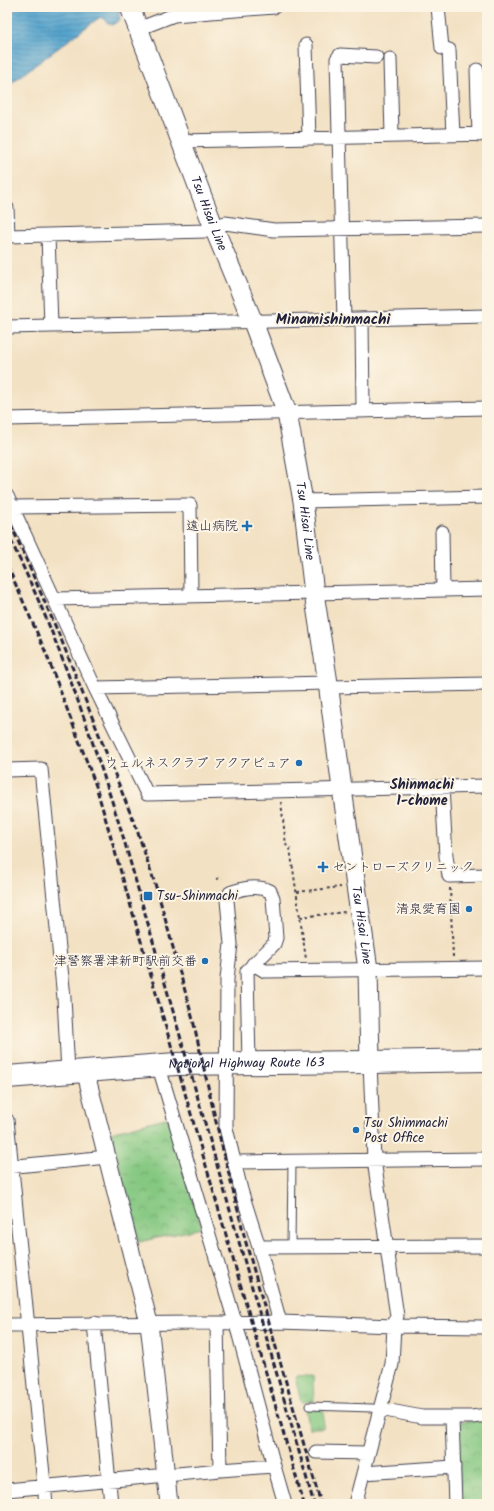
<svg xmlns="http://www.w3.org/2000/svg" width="494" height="1511" font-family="Kalam,'Klee One',sans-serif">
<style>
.grass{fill:url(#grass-tufts);stroke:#54755e}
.park{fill:url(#park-crowns);stroke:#54755e}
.water{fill:url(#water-rules);stroke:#3a6284}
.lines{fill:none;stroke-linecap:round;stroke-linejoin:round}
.service-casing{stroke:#413f4f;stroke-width:9}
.minor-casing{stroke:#413f4f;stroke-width:15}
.tertiary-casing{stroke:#413f4f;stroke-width:19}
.secondary-casing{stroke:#413f4f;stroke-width:21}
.trunk-casing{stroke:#413f4f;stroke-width:24}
.path{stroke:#413f4f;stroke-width:2;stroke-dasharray:3 3;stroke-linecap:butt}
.service{stroke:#fff;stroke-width:7}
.minor{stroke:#fff;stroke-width:13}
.tertiary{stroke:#fff;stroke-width:17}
.secondary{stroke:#fff;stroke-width:19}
.trunk{stroke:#fff;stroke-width:22}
.rail{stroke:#22223b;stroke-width:3;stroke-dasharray:6 3;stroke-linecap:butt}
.poi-dot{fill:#1f6fb2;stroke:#fcf5e5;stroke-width:1.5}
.labels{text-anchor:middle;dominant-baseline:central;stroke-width:4;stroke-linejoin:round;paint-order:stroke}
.street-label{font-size:13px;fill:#22223b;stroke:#fcf5e5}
.poi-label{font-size:13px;fill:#22223b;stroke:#fcf5e5;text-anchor:end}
.neighbourhood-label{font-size:14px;font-weight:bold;fill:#22223b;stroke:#fcf5e5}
.quarter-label{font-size:15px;font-weight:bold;fill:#22223b;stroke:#fcf5e5}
</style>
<defs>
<pattern id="grass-tufts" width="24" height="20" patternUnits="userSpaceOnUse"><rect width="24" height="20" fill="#85c881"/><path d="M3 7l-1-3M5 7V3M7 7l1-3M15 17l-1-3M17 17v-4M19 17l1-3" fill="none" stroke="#6ca26b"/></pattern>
<pattern id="park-crowns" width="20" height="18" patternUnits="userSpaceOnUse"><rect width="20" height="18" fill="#85c881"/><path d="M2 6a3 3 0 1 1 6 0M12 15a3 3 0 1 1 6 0" fill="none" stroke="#6ca26b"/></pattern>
<pattern id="water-rules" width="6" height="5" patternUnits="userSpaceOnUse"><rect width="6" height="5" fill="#52a3cd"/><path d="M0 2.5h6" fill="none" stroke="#4484a8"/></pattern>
</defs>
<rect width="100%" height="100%" fill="#fcf5e5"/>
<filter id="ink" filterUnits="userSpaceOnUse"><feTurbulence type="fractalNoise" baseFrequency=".025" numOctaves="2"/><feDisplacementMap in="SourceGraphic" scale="8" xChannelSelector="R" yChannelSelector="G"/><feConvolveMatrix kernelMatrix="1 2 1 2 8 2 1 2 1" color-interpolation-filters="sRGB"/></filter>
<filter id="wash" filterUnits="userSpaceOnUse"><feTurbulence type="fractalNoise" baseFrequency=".012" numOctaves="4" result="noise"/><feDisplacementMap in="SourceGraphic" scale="16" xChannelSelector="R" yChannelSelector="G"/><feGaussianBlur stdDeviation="0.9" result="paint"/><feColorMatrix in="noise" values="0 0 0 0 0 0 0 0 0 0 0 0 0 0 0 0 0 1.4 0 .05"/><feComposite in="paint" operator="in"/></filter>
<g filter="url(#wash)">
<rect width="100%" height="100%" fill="#f3e1c3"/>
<path class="grass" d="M313,1376L314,1401L301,1402L295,1377Z
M305,1409L324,1410L323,1428H308Z"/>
<path class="park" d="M169,1117L202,1228L139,1242L111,1132Z
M487,1420V1504H461L456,1426L460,1422Z"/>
<path class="water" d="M20,7H127L119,12L120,20L112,25L106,22L101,17L96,20L7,86V14Z"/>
</g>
<g filter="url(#ink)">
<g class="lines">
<g class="service-casing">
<path id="service" d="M291,1247L292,1161
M309,1406L372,1408L380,1409"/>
</g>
<g class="minor-casing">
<path id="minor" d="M438,7L442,48L449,50L453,135
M138,29L174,15L274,7
M306,45L309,138
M390,59L392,136
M477,70L479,135
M181,141L487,134
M7,208L8,236L207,231L225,223L274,230L487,226
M48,235L51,326
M362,319L363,411
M344,320L337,59L340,55L376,57
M7,327L487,316
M7,419L487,408
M7,496L95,688L147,794L487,786
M303,501L487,497
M12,507L190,505L191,596
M442,532L443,590
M55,599L487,589
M329,687L487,684
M95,688L328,683
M7,770L41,769L64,998L68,1072
M442,787L446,856L449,876L487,875
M253,964L265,971L487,968
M249,1063L247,971L274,944L276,938L273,898L270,891C258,885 242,888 230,893L227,900L231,944L227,979L226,1128L241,1190L259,1247L487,1246
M158,1064L239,1335L274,1466
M7,1120L46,1504
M235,1162L487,1159
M7,1167L107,1157
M259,1247L280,1322
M94,1323L111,1504
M217,1324L220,1470
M7,1325L280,1322L394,1326L487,1327
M380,1409L422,1417H472L487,1415
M452,1418L455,1504
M316,1452L368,1453
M363,1473L454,1467
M7,1490L220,1470L274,1466L285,1504
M355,1504L392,1364L394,1326L397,1316L374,1160L370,1062"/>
</g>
<g class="tertiary-casing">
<path id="tertiary" d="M85,1070L149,1323L169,1504"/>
</g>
<g class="secondary-casing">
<g id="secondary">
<path id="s1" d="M130,7L214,228L253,322L287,413L303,501L314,593L328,683L343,796L368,969L370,1062"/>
</g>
</g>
<g class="trunk-casing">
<g id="trunk">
<path id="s2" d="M7,1077L176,1064L370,1062L487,1060"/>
</g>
</g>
<path class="path" d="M281,802L286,845L290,848L306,959
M216,879L222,878
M450,888L453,957
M297,892L341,887
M300,917L345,912"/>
<use href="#service" class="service"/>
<use href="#minor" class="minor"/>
<use href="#tertiary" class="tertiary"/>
<use href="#secondary" class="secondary"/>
<use href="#trunk" class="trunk"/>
<path class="rail" d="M7,516L61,639L137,830L158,893L193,1020L216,1122L246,1243L321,1504
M7,532C24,569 42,606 56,643C81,706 102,769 122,833L314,1504
M7,565L46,653L96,786L304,1504"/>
</g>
</g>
<g class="poi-dot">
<path d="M245 520h4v4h4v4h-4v4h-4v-4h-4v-4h4z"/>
<circle cx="299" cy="763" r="4"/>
<path d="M321 861h4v4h4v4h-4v4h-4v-4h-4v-4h4z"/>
<rect x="143" y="891" width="10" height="10" rx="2"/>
<circle cx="469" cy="909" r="4"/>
<circle cx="205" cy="961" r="4"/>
<circle cx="356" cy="1130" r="4"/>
</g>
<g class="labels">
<g class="street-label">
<text stroke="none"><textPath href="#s1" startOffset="221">Tsu Hisai Line</textPath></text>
<text stroke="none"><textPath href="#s1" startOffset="545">Tsu Hisai Line</textPath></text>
<text stroke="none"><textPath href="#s1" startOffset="953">Tsu Hisai Line</textPath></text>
<text stroke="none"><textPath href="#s2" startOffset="240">National Highway Route 163</textPath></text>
</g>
<g class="poi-label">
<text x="238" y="526">遠山病院</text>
<text x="291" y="763">ウェルネスクラブ アクアピュア</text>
<text x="332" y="867" text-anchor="start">セントローズクリニック</text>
<text x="157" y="896" text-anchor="start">Tsu-Shinmachi</text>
<text x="461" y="909">清泉愛育園</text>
<text x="197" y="961">津警察署津新町駅前交番</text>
<text x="364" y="1123" text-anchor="start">Tsu Shimmachi<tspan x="364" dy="15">Post Office</tspan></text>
</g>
<g class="neighbourhood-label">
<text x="422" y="785">Shinmachi<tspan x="422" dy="16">1-chome</tspan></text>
</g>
<g class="quarter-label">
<text x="333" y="320">Minamishinmachi</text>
</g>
</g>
<rect width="494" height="1511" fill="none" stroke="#fcf5e5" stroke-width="24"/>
</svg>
